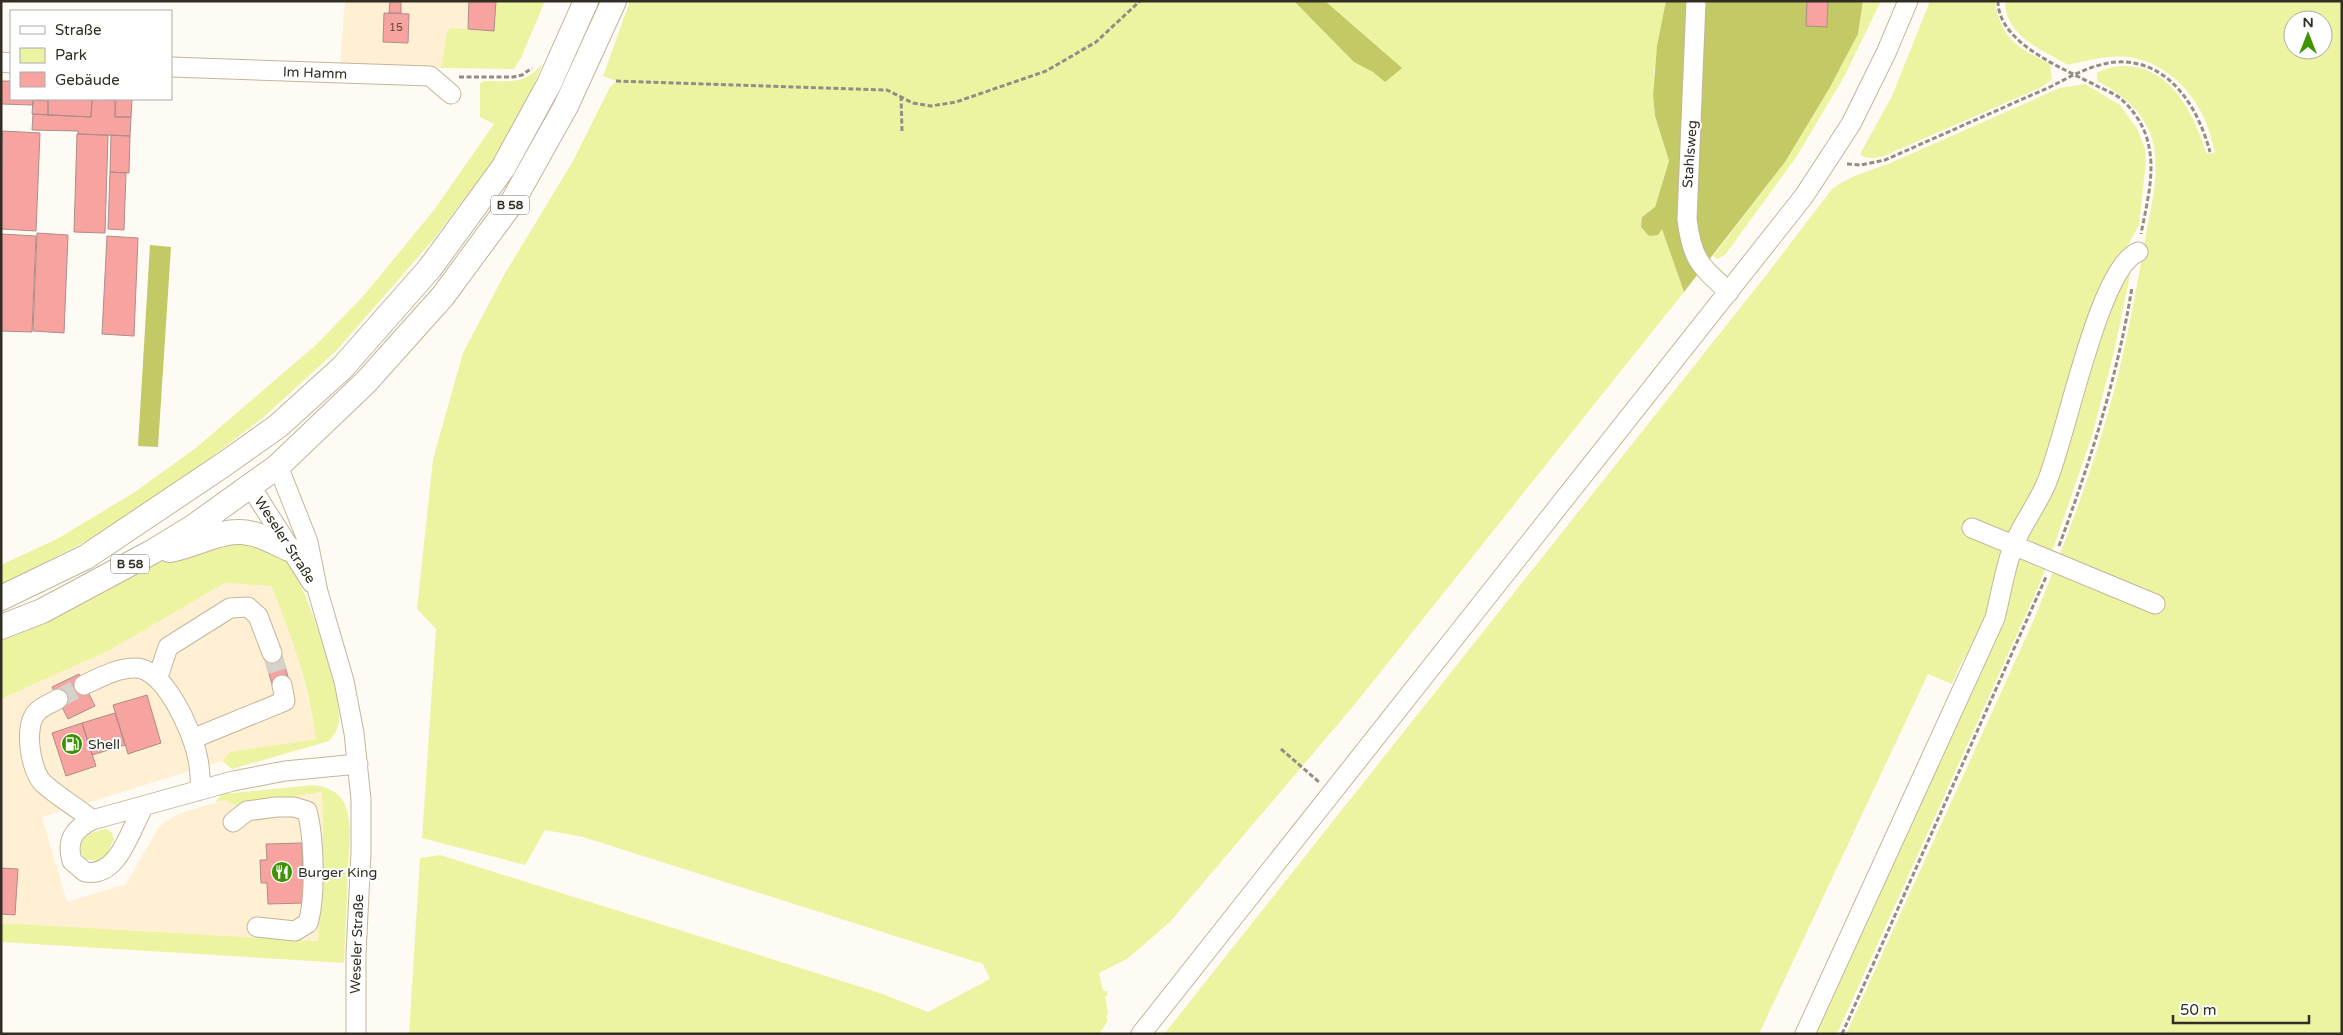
<svg xmlns="http://www.w3.org/2000/svg" width="2343" height="1035" font-family="'Varela Round',sans-serif">
<style>
.built{fill:#fff0d4}
.green{fill:#edf4a1;fill-rule:evenodd}
.forest{fill:#c2c965}
.building{fill:#f7a39f;stroke:#ae8c8a}
.lines{fill:none;stroke-linecap:round;stroke-linejoin:round}
.minor-tunnel{stroke:#d5d2cb;stroke-width:19;stroke-dasharray:19 9;stroke-linecap:butt}
.minor-casing{stroke:#c3b599;stroke-width:21}
.major-casing{stroke:#c3b599;stroke-width:26}
.path{stroke:#928e85;stroke-width:3;stroke-dasharray:5 2.5;stroke-linecap:butt}
.minor{stroke:#fff;stroke-width:19}
.major{stroke:#fff;stroke-width:24}
.labels{text-anchor:middle;dominant-baseline:central;stroke-width:4;stroke-linejoin:round;paint-order:stroke}
.number-label{font-size:11px;fill:#644b42}
.shield{fill:#fff;stroke:#706d65;stroke-width:1}
.shield-label{font-size:12px;font-weight:bold;fill:#332e23}
.street-label{font-size:14px;fill:#332e23;stroke:#fff}
.poi-label{font-size:14px;fill:#332e23;stroke:#fff;text-anchor:start}
</style>
<rect width="100%" height="100%" fill="#fefbf5"/>
<path class="built" d="M345,1H496L494,31L451,28L447,31L441,68L340,66Z
M225,583L271,586L295,647L313,719L316,739L231,752L222,761L42,817L67,902L126,884L159,827L166,821L181,813L225,800L251,803L322,792L323,836L319,941L1,923V699L108,651Z"/>
<path class="green" d="M496,1H545L521,58L514,69L441,68L447,31L451,28L494,31Z
M630,1H1666L1654,71L1653,95L1655,116L1669,161L1655,207L1642,217L1662,228L1684,292L1355,704L1170,922L1127,959L1099,973L1103,991H1107L1108,995L1105,996L1108,1013L1106,1017L1108,1021L1099,1034H409L420,858L440,855L880,993L928,1012L990,979L983,964L583,837L545,830L525,865L422,838L436,629L417,609L433,459L463,353L504,275L573,161L610,87L616,81L603,76Z
M1863,1H1881L1845,75L1797,156L1725,255L1717,259L1713,256L1785,162L1829,89L1858,34Z
M1930,1H1995C2000,38 2019,49 2050,64L2052,79L2042,87L1884,156C1876,158 1867,160 1860,154L1892,96Z
M2005,1H2342V1034H1846L2032,624C2057,563 2081,502 2100,440C2120,376 2133,310 2144,245C2150,210 2163,167 2150,133C2140,108 2120,93 2097,81V73C2105,67 2117,66 2127,66C2174,69 2194,116 2207,154L2215,152C2211,139 2208,124 2201,112C2184,78 2148,52 2109,57C2095,58 2081,62 2068,65C2042,50 2005,36 2005,1ZM2293,20H2323V50H2293Z
M543,63L523,110L495,158L433,240L337,350L265,416L196,469L91,539L1,584V565L57,539L135,492L197,447L318,343L365,294L434,210L494,124L480,117V83L484,81C510,81 525,85 543,63Z
M2085,84L2120,105L2138,130L2145,149L2146,161L2139,225L2098,299L2051,457L2008,549L1995,602L1978,637L1960,665L1952,684L1928,674L1759,1034H1164L1767,274L1832,189C1849,176 1869,171 1888,164L2060,88Z
M2132,266L2114,352L2092,436L2051,555L2021,542L2104,309Z
M227,541C246,541 268,547 284,559C304,573 340,691 339,717C339,726 336,734 329,741L232,769L222,761L230,752L316,739C309,685 292,636 271,586L225,583L108,651L1,699V639L62,612L158,561Z
M2017,553L2047,566L2032,601L1837,1034H1809Z
M314,785C344,790 348,804 350,832L344,963L1,942V923L318,941L323,836L322,792L236,806L225,800L215,802L222,794Z
M107,829L112,833L114,839L107,854L98,861L85,859L81,853C78,836 93,831 107,829Z"/>
<path class="forest" d="M1294,1H1325L1402,68L1385,82L1373,72L1354,62Z
M1666,1H1863L1858,34L1829,89L1785,162L1684,292L1662,229L1658,235L1649,236L1641,227L1642,217L1655,207L1669,161L1655,116L1653,95L1657,46Z
M150,245L171,247L158,447L138,446Z"/>
<path class="building" d="M390,1H401V13H389Z
M469,1H496L494,31L468,29Z
M1807,1H1828L1827,27L1806,26Z
M384,13L409,14L408,43L383,42Z
M1,81H11V99H33V105L1,104Z
M48,99H92L91,117L48,115Z
M92,99L115,100V117H131L130,136L78,134V131L32,130L33,114L91,117Z
M116,99H132L131,117H115Z
M33,100L48,101V115L32,114Z
M2,131L40,133L36,231L1,229Z
M77,134L108,135L105,233L74,232Z
M111,135L130,136L129,173L110,172Z
M110,172L126,173L124,230L108,229Z
M37,233L68,235L64,333L33,331Z
M1,234L36,236L32,332L1,331Z
M107,236L138,238L134,336L102,334Z
M280,651L290,683L273,688L264,656Z
M79,674L95,706L68,719L52,687Z
M147,695L161,743L128,754L113,705Z
M115,713L125,745L92,755L82,723Z
M82,723L96,766L66,776L52,733Z
M302,843L304,903L268,904L267,883H261L260,860H267L266,844Z
M1,868L18,869L15,915L1,914Z"/>
<g class="lines">
<path class="minor-tunnel" d="M272,653L282,685
M58,699L84,685"/>
<g class="minor-casing">
<path id="minor" d="M1696,1L1687,219C1692,259 1699,265 1729,292
M1,62L11,63
M171,67L430,76L451,94
M278,466L308,542L318,592L344,681L354,733L361,799V853L356,954V1034
M251,487L312,583
M1972,528L2155,604
M158,677L168,647L230,608L248,607L258,616L272,653
M84,685C101,677 117,668 135,668C164,667 192,731 197,755C200,766 200,778 201,790
M58,699C52,703 43,706 38,711C23,724 30,770 43,783C58,797 77,807 92,820
M192,739L285,701L282,685
M144,806C130,829 119,878 85,872L72,861C66,840 74,829 92,820L233,781L285,771L358,764
M233,822L247,811L276,807H294L307,811C314,837 316,896 308,923L295,931L257,927
M1141,1034L1804,196L1851,124L1886,53L1908,1
M1805,1034L1995,618C2001,594 2005,567 2014,544C2023,523 2037,505 2046,484C2066,439 2098,268 2138,252"/>
</g>
<g class="major-casing">
<path id="major" d="M169,550C191,547 216,532 237,532C255,531 273,542 289,549
M1,598L86,557L223,465L278,426L342,368L430,268L503,168L549,84L586,1
M1,627L42,611L152,552L193,527L278,466L366,382L443,296L513,201L566,106L614,1"/>
</g>
<path class="path" d="M1998,1C1998,44 2065,69 2097,86C2105,90 2114,93 2121,99C2135,111 2146,129 2149,147C2155,175 2146,207 2141,234
M459,77H513L522,75L532,68
M616,81L887,90L913,103L931,106L956,102L1046,71L1096,42L1140,1
M901,96L902,131
M1847,164L1861,165L1885,160L2052,86C2071,76 2093,64 2116,62C2169,59 2198,107 2210,152
M2059,546C2090,462 2118,375 2132,287
M1281,749L1319,782
M1842,1034L2046,577"/>
<use href="#minor" class="minor"/>
<use href="#major" class="major"/>
</g>
<defs>
<g id="fuel-disc" transform="scale(1.125)"><circle r="9.5" fill="#3e9404" stroke="#fff"/><path d="M-5.5-6h7V0h2V4h1.3V-2.5L3-4.5l.8-.8L6-3V5H2.5V1h-1V6h-7ZM-4.2-4.7v3.2H.2V-4.7Z" fill="#fff"/></g>
<g id="restaurant-disc" transform="scale(1.125)"><circle r="9.5" fill="#3e9404" stroke="#fff"/><path d="M-5-6h1v4h1v-4h1v4h1v-4h1v5L-1.5 .5V6h-2V.5L-5-1ZM5-6V6H3V1.5H1.5Q1.5-4 5-6Z" fill="#fff"/></g>
</defs>
<g fill-rule="evenodd">
<use href="#fuel-disc" x="72" y="744"/>
<use href="#restaurant-disc" x="282" y="872"/>
</g>
<g class="labels">
<g class="number-label">
<text x="396" y="27">15</text>
</g>
<g class="shield">
<rect x="491" y="195.5" width="38" height="19" rx="4"/>
<rect x="111" y="554.5" width="38" height="19" rx="4"/>
</g>
<g class="shield-label">
<text x="510" y="205">B 58</text>
<text x="130" y="564">B 58</text>
</g>
<g class="street-label">
<text transform="translate(315 73) rotate(2)">Im Hamm</text>
<text transform="translate(1690 154) rotate(-86)">Stahlsweg</text>
<text transform="translate(285 540) rotate(57)">Weseler Straße</text>
<text transform="translate(357 944) rotate(-88)">Weseler Straße</text>
</g>
<g class="poi-label">
<text x="88" y="744">Shell</text>
<text x="298" y="872">Burger King</text>
</g>
</g>
<rect width="2343" height="1035" fill="none" stroke="#332e23" stroke-width="5"/>
<rect x="10" y="10" width="162" height="90" fill="#ffffff" stroke="#adaba7"/>
<rect x="20" y="26" width="25" height="8" fill="#ffffff" stroke="#adaba7"/>
<text x="55" y="35" font-size="15" fill="#332e23">Straße</text>
<rect x="20" y="48" width="25" height="15" fill="#edf4a1" stroke="#adaba7"/>
<text x="55" y="60" font-size="15" fill="#332e23">Park</text>
<rect x="20" y="72" width="25" height="15" fill="#f7a39f" stroke="#adaba7"/>
<text x="55" y="85" font-size="15" fill="#332e23">Gebäude</text>
<g transform="translate(2308 35)"><circle r="24" fill="#ffffff" stroke="#adaba7"/>
<path d="M0-4L9 19L0 12L-9 19Z" fill="#3e9404"/>
<text y="-8" font-size="14" font-weight="bold" text-anchor="middle" fill="#332e23">N</text>
</g>
<path d="M2173 1015v8h136v-8" fill="none" stroke="#332e23" stroke-width="2.5"/>
<text x="2180" y="1015" font-size="15" fill="#332e23" stroke="#ffffff" stroke-width="4" paint-order="stroke">50 m</text>
</svg>
